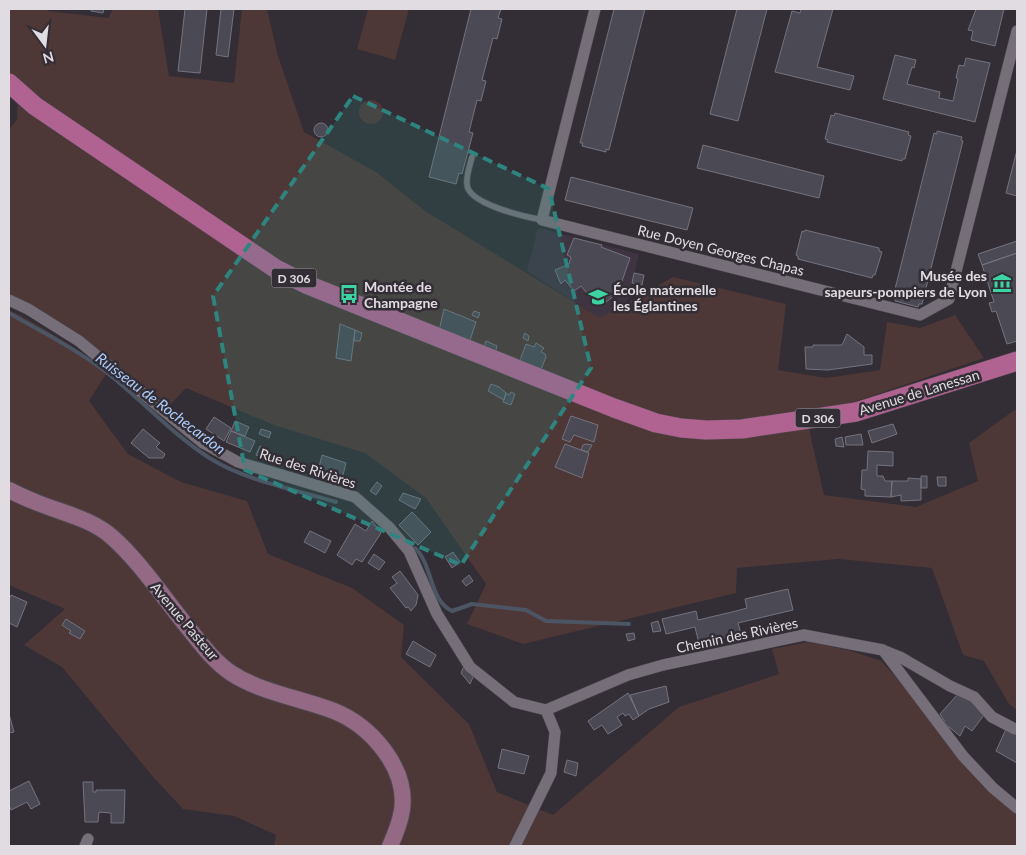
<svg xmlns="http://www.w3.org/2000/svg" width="1026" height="855" font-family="Lato,sans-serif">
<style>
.built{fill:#3f3442}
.green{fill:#4d3737}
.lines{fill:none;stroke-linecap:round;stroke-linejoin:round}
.stream{stroke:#4c5564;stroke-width:4}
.building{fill:#4a4954;stroke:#74737f}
.lane-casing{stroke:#4e4950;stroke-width:7}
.street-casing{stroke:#4e4950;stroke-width:12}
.secondary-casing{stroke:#4e4950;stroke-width:18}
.primary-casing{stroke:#4e4950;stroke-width:20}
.lane{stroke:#766e78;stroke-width:5.5}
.street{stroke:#766e78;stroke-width:11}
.secondary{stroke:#936984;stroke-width:16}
.primary{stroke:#b06390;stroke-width:19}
.marked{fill:#2e857f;fill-opacity:0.2;stroke:#2e857f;stroke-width:4;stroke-dasharray:10 6;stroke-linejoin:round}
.labels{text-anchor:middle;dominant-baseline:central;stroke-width:5;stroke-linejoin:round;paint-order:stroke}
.shield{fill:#332d35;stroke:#aca8ad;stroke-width:1}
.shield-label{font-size:12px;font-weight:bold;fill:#e0dce1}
.street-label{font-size:14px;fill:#e0dce1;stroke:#332d35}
.poi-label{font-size:14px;font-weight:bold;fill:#e0dce1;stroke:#332d35;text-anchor:start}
.water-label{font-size:15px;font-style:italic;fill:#adcdfc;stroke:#332d35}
</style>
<rect width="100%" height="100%" fill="#332d35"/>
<path class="built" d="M538,228L639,254L621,326L607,323L527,271Z"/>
<path class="green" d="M9,9H48V11L108,18L113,9H158L169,76L234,83L242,9H267L278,56L304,132L376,172L425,211L600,318L673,277L786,304L778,370L826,378L880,370L887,322L920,328L955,315L984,358L854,402L805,411L824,495L916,507L978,481L969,443L1013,411L1017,410V710L1009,704L984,661L963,655L932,568L838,559L737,568L736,593L523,644L467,624L486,584L426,498L365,453L274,425L186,388L169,406C117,365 68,322 9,295V129L17,120L18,87L9,78Z
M368,9H409L395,60L357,49Z
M359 112a12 12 0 1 1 24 0a12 12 0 1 1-24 0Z
M9,310C44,327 76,349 108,371L89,401L128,454L181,482L247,501L268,554L352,588L404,625L401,657L469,724L497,792L553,815L679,707L779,674L772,649L808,642L849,650L881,661L911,693L989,791L1017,814V846H274L276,835L234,816L183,809L154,778L62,667L24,645L65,609L9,585Z"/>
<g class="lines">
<path class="stream" d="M9,313C42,332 76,349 106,372C142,400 173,435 211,459C247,481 296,490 336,502
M415,548C433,565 429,600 452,611L472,604L526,610L546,621L629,624"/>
</g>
<path class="building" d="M91,9H104L103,13L91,11Z
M185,9H207L200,73L178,71Z
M221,9H234L228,57L216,55Z
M471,9H501L498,18L502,19L497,39L493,38L482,80L486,81L481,101L477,100L469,132L473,133L462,174L459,173L456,184L429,177Z
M614,9H645L609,150L606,149V152L582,146L583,143H580Z
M737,9H767L738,121L710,114Z
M801,9H833L817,67L854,76L850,90L775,72L792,11L800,13Z
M976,9H1004L995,46L971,40L973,31L968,30Z
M895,55L916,60L914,68L912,67L907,84L940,92L939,98L953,101L958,79L956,78L959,65L964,66L966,58L990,63L975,122L883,99Z
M835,113L909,132L908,135L911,136L905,159H902V161L827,142L828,140L825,139L831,115L834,116Z
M314 130a7 7 0 1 1 14 0a7 7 0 1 1-14 0Z
M937,131L962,137L961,140L963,141L922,304H919L918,307L895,301V298L893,297L934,133L937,134Z
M703,145L824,176L819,198L697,168Z
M1017,150V196L1006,193Z
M571,177L693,208L687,230L565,200Z
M805,230L879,248V251L882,252L875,275H873L872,278L798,259V256L796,255L802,231L804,232Z
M574,238L602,245L601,247L630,258L620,287L622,289L605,303L596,292L590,297L581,286L574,291L565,280L561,284L555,270L569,264L571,257L567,255Z
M1017,241V253L982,265L978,254Z
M1017,253V341L1007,344L996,311L992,312L989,303L994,302L982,265Z
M634,273L644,275L642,285L632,283Z
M444,309L476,322L469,343L439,331Z
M474,311L480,313L478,318L472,315Z
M340,324L355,330L351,361L336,358Z
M355,330L362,333L360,341H354Z
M525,333L529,336L528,341L523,338Z
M847,334L864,347V355H872V364L828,370L806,369L805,347H813V345H842Z
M486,341L497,346L495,353L483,349Z
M536,343L544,348L541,352L545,354L546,357L540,372L519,363L526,344L534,347Z
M491,384L499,387L506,393L504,400L488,391Z
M511,392L515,394L511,405L503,402L506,393L509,395Z
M571,416L598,425L594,442L574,435L570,442L562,439Z
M214,417L231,428L224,441L206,429Z
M235,421L249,427L245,436L231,431Z
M893,424L897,434L872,443L868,431Z
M143,429L160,443L156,447L165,454L163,458H149L131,443Z
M261,429L271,432L269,438L259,434Z
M231,431L255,441L250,452L226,442Z
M861,434L863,445H846L845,437Z
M842,437L844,447L836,446L835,439Z
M565,444L589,453L582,478L555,467Z
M586,444L592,445L588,452L581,450L583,445Z
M260,446L266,448L262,457L256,455Z
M868,451L893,452V466L877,465V476H883L885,481H892L891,497L865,496V490L861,489L862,470H867Z
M322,455L346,463L342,479L318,471Z
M921,476H927V488H921Z
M937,477H946V486H938Z
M908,478L921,479V500L901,501V495L891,497L892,481H908Z
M377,482L382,486L376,495L370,491Z
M403,493L421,499L415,509L399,500Z
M412,512L431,532L418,545L399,525Z
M372,521L381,533L362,562L356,559L352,565L337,555L355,524L366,531Z
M310,531L331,541L325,553L304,542Z
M453,552L460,562L452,568L445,557Z
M374,554L385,562L379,570L368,563Z
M400,571L418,595L416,605L411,611L408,607L406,608L390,588L397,583L392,577Z
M469,575L473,581L466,586L462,581Z
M788,589L793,610L738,623L741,634L699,644L695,627L666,634L662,619L696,611L698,620L736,611L747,608L745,599Z
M11,595L27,602L17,627L9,623V600Z
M66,619L85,631L80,639L69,633L71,631L62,625Z
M658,621L661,631L653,632L651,623Z
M634,633L635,639L628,641L626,634Z
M413,641L436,655L430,667L406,654Z
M464,666L473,677L470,684L461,673Z
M666,686L669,702L649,709L639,716L630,695Z
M628,693L639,716L633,720L629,714L625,716L623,713L617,717L622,725L608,734L602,725L594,730L588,721Z
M958,694L973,702L984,715L972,731L965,726L960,736L944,723L945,722L940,714Z
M9,714L14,732L9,733Z
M1006,729L1017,734V763L996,751Z
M502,749L529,756L524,774L498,768Z
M567,760L578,763L576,776L564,772Z
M29,781L40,804L31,809L27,802L11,810L9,805V791Z
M83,782H93V792H96V790H125L124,823H111V813L99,812L98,822H85Z"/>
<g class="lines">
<g class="lane-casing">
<path id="lane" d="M472,157C470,165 466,176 467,184C467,204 526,217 542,220"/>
</g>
<g class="street-casing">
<path id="street" d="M595,9L542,220L920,315L949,299L1017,31
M9,300L28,309L79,341L203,443L238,462L355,497L389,527L409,551L437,614L470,667L514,702L546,710
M885,651L900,657L950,686L974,697L992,717L1015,729
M546,710L628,675L663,665L804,635L883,650L963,756L993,788L1017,808
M85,846L88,839
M515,846L551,773L555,732L546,710"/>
</g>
<g class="secondary-casing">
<path id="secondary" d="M9,490C17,494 25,498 33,501C58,512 91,518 112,537C140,562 161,594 185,624C199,641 212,660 231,673C262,693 300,698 334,711C371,726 408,768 402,810C400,823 395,835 390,846"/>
</g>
<g class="primary-casing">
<path id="primary" d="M9,83L35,106L276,269L308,285L614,408L656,423L681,428L706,430L742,429L856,412L1017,361"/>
</g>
<use href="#lane" class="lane"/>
<use href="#street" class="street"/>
<use href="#secondary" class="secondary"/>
<use href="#primary" class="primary"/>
</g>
<path class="marked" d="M353,96L549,189L591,368L461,565L245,470L213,296Z"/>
<defs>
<g id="museum-bare" transform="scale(1.5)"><path d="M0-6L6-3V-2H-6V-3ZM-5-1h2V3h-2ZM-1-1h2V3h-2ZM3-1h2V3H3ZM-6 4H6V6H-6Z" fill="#3dd4a3" stroke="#332d35" stroke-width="2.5" paint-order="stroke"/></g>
<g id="bus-bare" transform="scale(1.5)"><path d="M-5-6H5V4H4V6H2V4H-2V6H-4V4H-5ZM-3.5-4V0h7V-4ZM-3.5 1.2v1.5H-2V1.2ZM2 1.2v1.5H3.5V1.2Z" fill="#3dd4a3" stroke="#332d35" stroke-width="2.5" paint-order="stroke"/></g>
<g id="school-bare" transform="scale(1.5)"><path d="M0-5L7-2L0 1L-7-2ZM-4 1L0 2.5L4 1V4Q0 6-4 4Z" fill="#3dd4a3" stroke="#332d35" stroke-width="2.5" paint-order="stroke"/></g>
</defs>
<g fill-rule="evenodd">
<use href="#museum-bare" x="1002" y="283"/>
<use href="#bus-bare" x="349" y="294"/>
<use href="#school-bare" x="598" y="297"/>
</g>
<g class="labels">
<g class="shield">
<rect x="271.5" y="268.5" width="45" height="19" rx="4"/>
<rect x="795.5" y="408.5" width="45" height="19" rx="4"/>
</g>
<g class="shield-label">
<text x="294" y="278">D 306</text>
<text x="818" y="418">D 306</text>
</g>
<g class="street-label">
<text transform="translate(721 250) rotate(14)">Rue Doyen Georges Chapas</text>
<text transform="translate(919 392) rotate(-17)">Avenue de Lanessan</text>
<text transform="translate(308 468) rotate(18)">Rue des Rivières</text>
<text transform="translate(185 621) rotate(50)">Avenue Pasteur</text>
<text transform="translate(737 635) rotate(-12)">Chemin des Rivières</text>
</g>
<g class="poi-label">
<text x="987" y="275" text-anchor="end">Musée des<tspan x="987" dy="16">sapeurs-pompiers de Lyon</tspan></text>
<text x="364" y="286">Montée de<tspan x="364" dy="16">Champagne</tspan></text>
<text x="613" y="289">École maternelle<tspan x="613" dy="16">les Églantines</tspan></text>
</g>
<g class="water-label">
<text transform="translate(161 403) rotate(37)">Ruisseau de Rochecardon</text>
</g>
</g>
<rect width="1026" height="855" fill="none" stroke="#e0dce1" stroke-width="20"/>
<g transform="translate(45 45) rotate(165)" stroke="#332d35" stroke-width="4" paint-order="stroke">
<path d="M0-4L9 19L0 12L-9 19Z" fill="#e0dce1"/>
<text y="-8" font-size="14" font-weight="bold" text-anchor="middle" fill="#e0dce1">N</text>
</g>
</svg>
